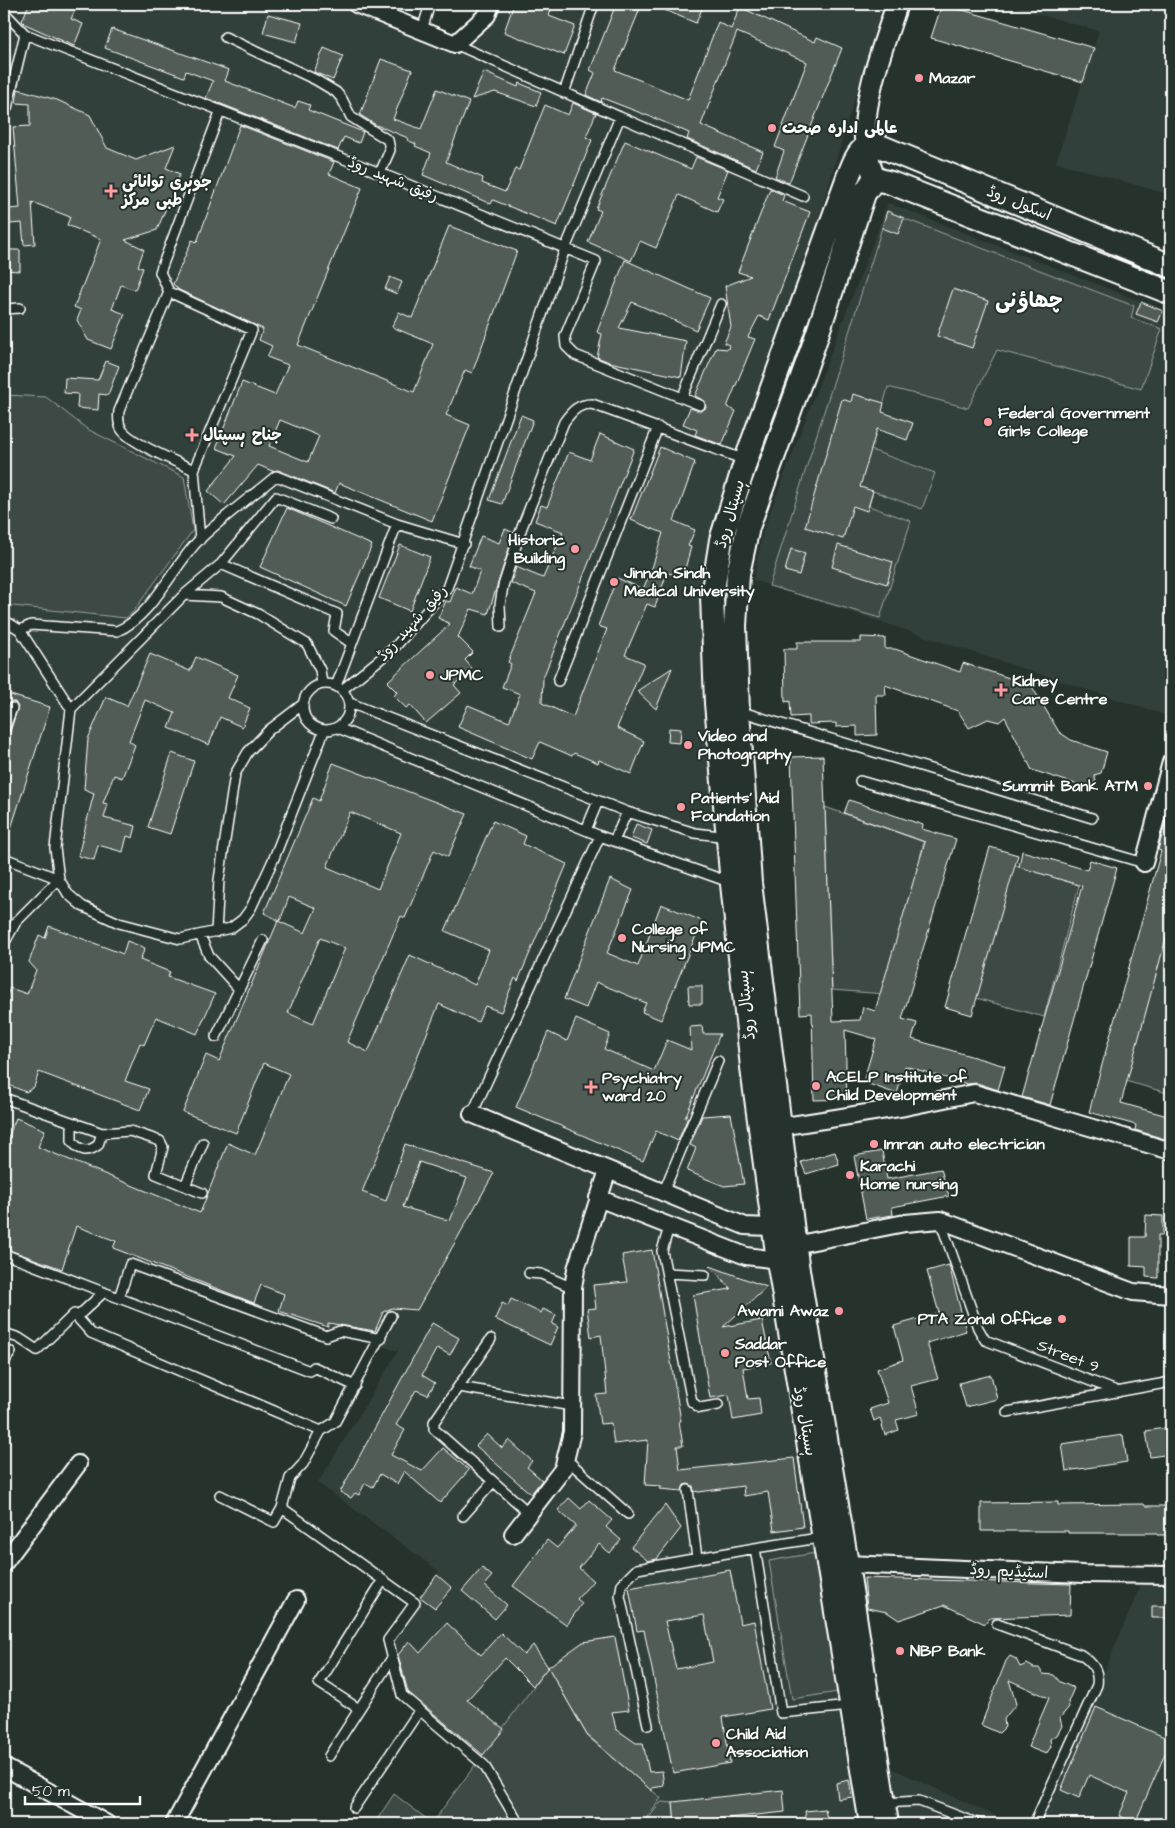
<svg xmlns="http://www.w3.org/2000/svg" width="1175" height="1828" font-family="'Architects Daughter','Playpen Sans Arabic',sans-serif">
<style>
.built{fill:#333f3a}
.green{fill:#3e4944;stroke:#9ea4a2}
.building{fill:#515c57;stroke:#fff;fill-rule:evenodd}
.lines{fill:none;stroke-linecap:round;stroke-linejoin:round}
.service-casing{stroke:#fff;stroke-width:12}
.minor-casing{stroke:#fff;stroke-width:20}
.tertiary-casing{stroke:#fff;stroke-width:24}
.secondary-casing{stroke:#fff;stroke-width:26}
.service{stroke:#26332d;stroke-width:9}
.minor{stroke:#26332d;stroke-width:16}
.tertiary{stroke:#26332d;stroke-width:20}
.secondary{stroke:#26332d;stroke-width:22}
.poi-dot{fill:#ff9aa2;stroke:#26332d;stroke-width:2}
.labels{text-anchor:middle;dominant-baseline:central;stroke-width:4;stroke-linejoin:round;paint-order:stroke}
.poi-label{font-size:16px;font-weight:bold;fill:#fff;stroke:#26332d;text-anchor:start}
.street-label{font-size:16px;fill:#fff;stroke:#26332d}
.district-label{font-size:21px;font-weight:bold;fill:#fff;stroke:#26332d}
</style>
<rect width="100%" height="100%" fill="#26332d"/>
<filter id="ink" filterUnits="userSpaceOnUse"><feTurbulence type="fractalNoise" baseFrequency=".02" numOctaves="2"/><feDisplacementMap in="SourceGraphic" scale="10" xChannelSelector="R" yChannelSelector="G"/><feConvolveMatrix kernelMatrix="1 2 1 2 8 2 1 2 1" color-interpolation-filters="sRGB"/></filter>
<g filter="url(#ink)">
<path class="built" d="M4,4H354L455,44L491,4H883L746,460L712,597L868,1824H519L484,1765L402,1695L388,1640L439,1571L318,1483L398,1351L131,1264L119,1298L4,1255Z
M1003,4H1171V195L1056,162L1099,31Z
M888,203L1171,313V717L753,580L763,531Z
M1145,1575H1171V1824H1040Z
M878,1762L1013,1824H888Z"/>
<path class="green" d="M887,212L1134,306L1131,318L1162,329L1141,389L997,350L968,408L888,387L871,450L935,473L922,509L873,491L869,506L911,521L880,618L769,586Z
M4,395L46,397L87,429L184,477L193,530L133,612L126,618L4,605Z
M825,807L924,842L885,994L832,990Z
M1012,864L1080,882L1044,1017L976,998Z
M1171,901V1094L1122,1080Z
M815,1553L838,1692L792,1699L769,1561Z
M548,1667L588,1737L661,1798L642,1824H374L394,1794L432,1823Z
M661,1802L673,1803L675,1824H644Z"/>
<path class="building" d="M29,4H78L71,19L83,24L74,46L25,24L22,21Z
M514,4H553L549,16L575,26L564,55L504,32Z
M616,4H642L615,70L688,100L718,22L731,29L740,7L815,42L817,37L842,48L789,183L775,177L784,151L775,147L807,62L737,32L701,125L763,152L756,169L687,139L689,133L659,120L602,98L601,102L586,95L595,73L590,70Z
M650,4H704L696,23Z
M942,4L1094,48L1083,82L931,38Z
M268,14L302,23L296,42L263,33Z
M112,29L229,70L225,81L295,108L298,101L310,105L308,110L363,132L359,143L344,137L338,150L206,98L213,81L186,71L184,77L105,48Z
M324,48L343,56L333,80L314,72Z
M381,59L412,70L393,119L421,129L437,89L469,102L446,162L483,178L482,183L505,192L515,169L519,170L545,105L568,115L573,103L596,113L586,137L592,140L557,226L493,200L491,204L423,175L431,153L415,146L416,144L407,140L408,138L376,125L360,115Z
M484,72L518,87L519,83L541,92L536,106L495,92L472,99Z
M18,89L57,100L90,115L107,148L136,160L175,145L166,168L180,174L157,230L125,240L144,249L138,266L143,268L135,290L121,285L112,309L125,314L111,349L88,340L77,320L81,310L74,307L101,239L67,225L70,217L32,202L35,244L24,245L22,223L10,224L9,209L20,208L13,127L30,126V104L16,103Z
M240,125L334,162L329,174L362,188L298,345L414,392L433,344L392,327L399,312L412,318L449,226L517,251L472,373L465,370L446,415L470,425L432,521L339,483L335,493L278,470L272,471L258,465L224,505L208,491L236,456L216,448L242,382L275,395L288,365L267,357L272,346L259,340L263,329L179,290L173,284L192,240L197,242ZM280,420L319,436L308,462L269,446Z
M625,141L691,169L696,157L728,170L717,197L723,199L717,212L679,195L656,248L640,241L631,261L588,242L601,211L596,209Z
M770,189L784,195L782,201L810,212L769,320L759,316L748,337L755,339L727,407L736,411L722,445L695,435L697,430L683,424L690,408L700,411L706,408L705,401L695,396L716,348L728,349L729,345L724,343L731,327L725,286L751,276L738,272Z
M887,211L904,218L898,234L882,228Z
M4,250H20V271L4,270Z
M625,260L710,298L696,330L632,302L619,328L686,341L681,377L609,362L597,357L602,334L597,332Z
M390,277L402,282L397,294L385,289Z
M953,289L988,301L972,348L937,336Z
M1141,302L1163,311L1158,322L1136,314Z
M106,361L119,366L108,395L99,394L98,410L77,408L78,394L64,393L65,378L98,380Z
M853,394L884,403L882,412L913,423L907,440L877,429L860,487L873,491L867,511L853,506L843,539L805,527L842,399L851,402Z
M521,415L533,420L502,504L489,500Z
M600,434L634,449L543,678L542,703L573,717L607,629L598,626L617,578L643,589L652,568L663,533L631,520L660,447L695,462L674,521L695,530L688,546L691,547L683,576L667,573L655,607L647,604L625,655L644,663L617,728L644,741L631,774L599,760L598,763L574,753L572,756L540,742L532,759L458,727L468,705L509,722L520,694L502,687L511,664L508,662L536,593L511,583L516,567L543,578L563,532L535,521L541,505L547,507L569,452L590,460Z
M287,508L372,545L346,606L260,567Z
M505,529L514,533L488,614L471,609L458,637L473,652L465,660L472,668L454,685L461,693L426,723L410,705L406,708L394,696L397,692L387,682L450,624L438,618L446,601L450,602L456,587L472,594L480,571L469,566L481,536L499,543Z
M400,545L430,557L410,611L379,598Z
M838,545L893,562L887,584L832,567Z
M791,549L805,553L799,575L785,571Z
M861,637L885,638V649H895L960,672L963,663L1031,685L1059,732L1071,740L1107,752L1101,773L1094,775L1096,781L1088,788L1032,770L1005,717L999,722L988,719L969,728L958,711L885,685L886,695H876L877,735L857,736V726L836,727V723L809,724V716L791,717L790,701L785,702L784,649H797V642H861Z
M150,654L190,671L196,657L238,675L228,698L250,708L242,727L220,717L209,745L169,728L175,713L145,700L129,741L135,745L122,778L114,775L103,803L108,804L104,818L136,826L133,838L127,836L123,852L98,845L94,860L78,856L94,793L84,789L88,739L106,697L127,706Z
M672,668L656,709L637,691Z
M4,693L50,707L6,844H4V766L9,749L4,748V736L10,732L18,707L15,702H10L4,712Z
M669,728L681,729L680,743L668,742Z
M172,753L194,761L170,834L148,827Z
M823,756L833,1021L860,1020L863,1007L875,1011L925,842L844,813L849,800L923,825L922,829L956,839L902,1019L917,1023L912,1039L1005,1066L998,1090L977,1083L967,1084L905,1066L897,1094L863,1082L876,1039L845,1030L847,1099L814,1100L812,1013L800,1014L791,757Z
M333,763L467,814L448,857L434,850L405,918L401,916L347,1042L368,1052L410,955L475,985L489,950L445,931L493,821L526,836L523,844L567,864L518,981L515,978L501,1012L485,1006L478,1022L439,1004L362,1192L386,1201L405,1144L494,1173L417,1310L392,1308L383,1312L375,1331L328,1323V1327L279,1311L284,1294L261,1285L254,1303L113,1248L116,1241L76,1226L62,1269L4,1248V1148L16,1118L45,1130L38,1147L200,1213L228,1143L255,1155L289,1074L264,1063L236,1133L183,1112L206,1055L219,1061L278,921L305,933L316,908L289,897L280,921L264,913L313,798L319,801ZM350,812L401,833L378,889L327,867ZM320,938L345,948L313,1024L288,1013ZM419,1162L467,1178L450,1221L403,1207Z
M1168,814L1171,815V920L1121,1103L1171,1117V1141L1135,1130L1136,1125L1089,1112L1161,851L1158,850Z
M636,824L652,830L647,844L631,838Z
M990,847L1018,855L972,1015L945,1007Z
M1022,851L1087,870L1090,860L1117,868L1050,1105L1022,1097L1082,886L1019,867Z
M610,879L633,890L607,953L638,966L661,904L702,921L661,1020L642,1012L646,1003L596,982L586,1008L564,999Z
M49,926L123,954L127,941L145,948L140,960L170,972L168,977L215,994L197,1034L156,1017L144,1045L140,1043L125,1081L149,1089L140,1110L39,1072L34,1087L26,1092L4,1083V1003L10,988L27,994L36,970L29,962L39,935L45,938Z
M688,986H702V1004H689Z
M576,1019L610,1034L604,1049L654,1071L667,1040L691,1050L690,1027L702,1026L703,1034H720L685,1118L688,1117L678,1141L656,1131L643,1161L516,1107L548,1032L567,1041Z
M731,1114L744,1184L724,1186L687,1171L696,1148L690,1145L702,1116Z
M882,1151L887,1179L941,1169L949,1196L892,1207L893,1215L866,1219L854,1156Z
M835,1152L839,1164L806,1174L801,1162Z
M1146,1215L1163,1216V1235H1158V1278L1146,1277V1267L1131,1266V1237H1145Z
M652,1250L681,1421H679L683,1446H677L680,1470L794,1458L803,1527L774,1531L768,1492L744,1496L743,1486L699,1492L694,1491L693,1486L688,1484L684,1485L682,1491L660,1489L662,1486L645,1485L648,1440L614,1444L611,1423L600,1424L596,1395L607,1394L601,1335L591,1337L587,1309L596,1308L593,1285L627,1282L622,1255Z
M949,1265L966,1331L927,1343L938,1379L911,1386L919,1414L896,1420L899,1430L885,1435L880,1418L874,1421L870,1409L888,1403L877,1369L903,1360L894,1326L939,1313L927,1271Z
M710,1266L767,1287L723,1327L762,1320L771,1363L743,1368L748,1399L759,1398L761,1415L733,1420L729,1395L710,1398L693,1295L731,1289Z
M511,1299L541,1313L543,1309L556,1315L552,1324L558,1327L550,1345L495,1319L502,1303L508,1306Z
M432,1323L459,1338L450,1355L437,1348L422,1375L435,1383L428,1395L416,1390L396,1425L405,1430L391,1455L422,1471L443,1448L469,1470L440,1503L404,1471L397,1484L380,1474L373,1487L365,1483L359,1495L355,1493L351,1498L340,1492Z
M991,1375L997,1399L966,1407L959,1383Z
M1171,1427V1454L1150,1457L1146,1431Z
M487,1434L502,1448L509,1440L532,1461L527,1467L542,1480L531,1494L476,1446Z
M1123,1435L1127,1462L1066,1471L1062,1444Z
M569,1498L581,1509L589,1500L612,1520L606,1527L621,1540L610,1553L599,1544L579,1568L593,1581L577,1599L582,1603L567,1625L513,1586L547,1540L557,1548L576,1526L558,1510Z
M1058,1502V1505L1144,1504L1145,1506H1171V1535H1157V1533H1068V1531H981V1503Z
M665,1505L681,1528L657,1559L648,1561L631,1547Z
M482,1568L492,1576L484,1585L507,1605L495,1619L462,1591Z
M730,1570L740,1624L754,1621L770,1709L723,1717L730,1763L673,1773L644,1630L637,1631L629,1588ZM704,1615L713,1662L676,1669L665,1621Z
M437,1575L452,1588L435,1608L420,1597Z
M864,1578L1071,1584L1070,1615L990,1618L985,1624L944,1605L899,1620L887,1612L867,1608Z
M1152,1606H1171V1618H1152Z
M447,1623L481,1655L501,1633L524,1655L533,1645L548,1667L533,1686L505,1658L467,1700L504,1729L483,1755L408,1692L398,1655L409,1641L420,1653Z
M615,1637L629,1710L612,1712L616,1729L636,1743H643L649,1772L662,1771L664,1786L652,1788V1791L587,1735L548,1667L583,1642Z
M1010,1656L1016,1659L1020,1667L1027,1664L1034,1668H1039L1043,1674L1054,1675L1060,1682L1074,1688L1068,1702L1069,1707L1060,1718L1062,1726L1057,1735L1050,1739L1051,1747L1046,1754L1028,1747L1049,1698L1009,1680L1016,1704L1004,1719L1005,1727L999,1733L981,1725L1006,1661Z
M1096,1707L1171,1740L1135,1823L1119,1816L1129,1793L1089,1775L1079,1798L1061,1790Z
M849,1780L852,1797L838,1799L836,1783Z
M783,1790L785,1812L700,1821V1824H675L673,1802Z
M825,1809L828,1824H807L805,1811Z"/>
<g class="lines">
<g class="service-casing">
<path id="service" d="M4,12L25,34
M422,30L430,4
M225,37L316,80L336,92L342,99L351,117L388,140L390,150L380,173
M564,93L594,4
M7,108L25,34L380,173L596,261L565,336L566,346L575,355L700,405
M620,117L803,196
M169,292L119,411C118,418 118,424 122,430C131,443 177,462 194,470
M4,309L20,308
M682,398L721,304
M200,540L194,470L252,330L169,292L160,272L220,112
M221,564L337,614L334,631L351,643
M184,595L221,597L258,614L307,644L320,670L322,684
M4,620L20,630L71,709L55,848L59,879L68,894L82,906L119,923L180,939L231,928L243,919L251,908L274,858L324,731
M501,627L500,605L503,586L522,527L564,422C572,411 578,404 592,404L745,460
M20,630L31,625L117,631C152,617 173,566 199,540C223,517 251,497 276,476L397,524L464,544
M558,681L658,427
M303 707a23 23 0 1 1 46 0a23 23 0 1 1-46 0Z
M336,686L397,524
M342,690L395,647L447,588L565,249L620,117L455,44
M350,703L627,812L695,833L728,837
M71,709L184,595L221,564L276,497L331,519
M739,711L1092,818
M338,728L600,836L732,883
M4,730L12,708
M860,781L1144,863
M586,830L598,801
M614,841L627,812
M4,858L59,879L16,922L4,944
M216,932L219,880L235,774L248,752L269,730L303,704
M200,935L209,956L239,989
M216,1037L263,940
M4,1098L102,1133L130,1131L160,1141L163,1147L156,1174L202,1193
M472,1114L600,836
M76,1123L72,1128V1141C79,1151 88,1153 98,1145L102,1133
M185,1186L203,1143
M663,1193L718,1061
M940,1220L978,1328L985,1340L1119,1392
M669,1227L662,1251L692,1402L700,1408L718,1405
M4,1254L119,1298L130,1264L326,1336L340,1331L381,1339
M529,1273L541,1274L573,1288
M667,1273L705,1275
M119,1298L310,1371L314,1367L355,1386
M391,1316L335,1422L321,1431L303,1464L290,1478L282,1508L415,1603L388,1640L402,1695L484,1765L519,1824
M77,1317L104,1292
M4,1333L19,1338L37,1350L74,1314L91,1333L321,1431
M491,1339L434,1422V1429L529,1513
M4,1362L11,1352
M459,1387L572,1406
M1007,1412L1171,1382
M566,1459L628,1514
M688,1490L697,1558
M220,1495L274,1522L282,1508
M463,1516L493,1482
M825,1537L755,1548L781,1713L850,1706
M997,1624L1081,1655C1093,1663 1099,1671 1097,1685L1034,1824
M359,1709L319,1683L383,1580
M648,1725L620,1596L622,1584L637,1569L755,1548
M329,1756L392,1658
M884,1803L919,1801L979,1824
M354,1808L419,1711"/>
</g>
<g class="minor-casing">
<path id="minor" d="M356,4L455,44L487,15L491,4
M1144,863L1171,762
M472,1114L745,1226L773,1227
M779,1127L905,1107L974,1093L1171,1151
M598,1198L746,1256L778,1260
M794,1245L905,1223L940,1220L1133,1292L1171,1295
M513,1534L563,1469L572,1432L573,1288L576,1269L608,1170
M4,1563L78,1464
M847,1564L1083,1574L1171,1575
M4,1767L107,1824
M174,1824L296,1600"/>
</g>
<g class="tertiary-casing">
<path id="tertiary" d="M875,181C871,167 866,153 865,139C863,97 884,44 897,4"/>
</g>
<g class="secondary-casing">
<path id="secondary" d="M871,1824L778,1260L753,1076L732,884L716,703L712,596L721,540L746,460L848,177C855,160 860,140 882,147L1171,266
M887,1824L847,1564L797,1264L750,883L738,711L735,626L738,574L748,527L814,344L864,194L872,182L880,180L891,183L1171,293"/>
</g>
<use href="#service" class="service"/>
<use href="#minor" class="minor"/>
<use href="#tertiary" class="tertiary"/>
<use href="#secondary" class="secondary"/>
</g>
</g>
<g class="poi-dot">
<circle cx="919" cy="78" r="5"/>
<circle cx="772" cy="128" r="5"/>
<path d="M108.5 183.5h5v5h5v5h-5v5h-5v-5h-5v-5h5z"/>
<circle cx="988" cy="422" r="5"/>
<path d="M189.5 427.5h5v5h5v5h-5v5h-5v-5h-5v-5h5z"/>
<circle cx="575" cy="549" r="5"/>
<circle cx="614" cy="582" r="5"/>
<circle cx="430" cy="675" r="5"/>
<path d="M998.5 682.5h5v5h5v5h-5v5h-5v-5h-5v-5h5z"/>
<circle cx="688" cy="745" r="5"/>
<circle cx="1148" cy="786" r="5"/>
<circle cx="681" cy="807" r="5"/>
<circle cx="622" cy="938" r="5"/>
<circle cx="816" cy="1086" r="5"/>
<path d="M588.5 1079.5h5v5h5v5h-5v5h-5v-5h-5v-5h5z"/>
<circle cx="874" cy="1144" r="5"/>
<circle cx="850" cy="1175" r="5"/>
<circle cx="839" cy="1311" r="5"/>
<circle cx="1062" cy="1319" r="5"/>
<circle cx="725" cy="1353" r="5"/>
<circle cx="900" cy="1651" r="5"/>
<circle cx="716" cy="1743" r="5"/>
</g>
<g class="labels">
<g class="poi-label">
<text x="929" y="78">Mazar</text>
<text x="782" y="128">عالمی ادارہ صحت</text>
<text x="122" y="182">جوہری توانائی<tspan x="122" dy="18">طبی مرکز</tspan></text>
<text x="998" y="413">Federal Government<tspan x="998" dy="18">Girls College</tspan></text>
<text x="203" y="435">جناح ہسپتال</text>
<text x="565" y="540" text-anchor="end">Historic<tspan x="565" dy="18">Building</tspan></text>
<text x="624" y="573">Jinnah Sindh<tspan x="624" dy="18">Medical University</tspan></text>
<text x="440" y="675">JPMC</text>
<text x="1012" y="681">Kidney<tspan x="1012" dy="18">Care Centre</tspan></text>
<text x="698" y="736">Video and<tspan x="698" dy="18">Photography</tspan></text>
<text x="1138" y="786" text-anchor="end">Summit Bank ATM</text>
<text x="691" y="798">Patients' Aid<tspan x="691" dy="18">Foundation</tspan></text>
<text x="632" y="929">College of<tspan x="632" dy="18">Nursing JPMC</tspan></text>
<text x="826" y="1077">ACELP Institute of<tspan x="826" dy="18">Child Development</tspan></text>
<text x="602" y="1078">Psychiatry<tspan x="602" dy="18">ward 20</tspan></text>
<text x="884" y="1144">Imran auto electrician</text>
<text x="860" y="1166">Karachi<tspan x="860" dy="18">Home nursing</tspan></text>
<text x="829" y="1311" text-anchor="end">Awami Awaz</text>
<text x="1052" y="1319" text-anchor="end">PTA Zonal Office</text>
<text x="735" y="1344">Saddar<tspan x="735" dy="18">Post Office</tspan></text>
<text x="910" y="1651">NBP Bank</text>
<text x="726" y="1734">Child Aid<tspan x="726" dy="18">Association</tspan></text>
</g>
<g class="street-label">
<text transform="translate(393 179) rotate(22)">رفیق شہید روڈ</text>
<text transform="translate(1019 203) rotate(22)">اسکول روڈ</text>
<text transform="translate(730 514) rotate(-74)">ہسپتال روڈ</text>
<text transform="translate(412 623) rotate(-48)">رفیق شہید روڈ</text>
<text transform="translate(746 1005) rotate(-96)">ہسپتال روڈ</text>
<text transform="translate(1068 1356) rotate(21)">Street 9</text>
<text transform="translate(805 1421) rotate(80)">ہسپتال روڈ</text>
<text transform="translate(1009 1571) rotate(3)">اسٹیڈیم روڈ</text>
</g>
<g class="district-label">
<text x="1029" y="300">چھاؤنی</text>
</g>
</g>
<rect width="1175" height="1828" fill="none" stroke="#26332d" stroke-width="20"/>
<rect x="10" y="10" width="1155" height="1808" fill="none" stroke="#fff" stroke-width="2" filter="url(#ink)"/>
<path d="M25 1796v8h115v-8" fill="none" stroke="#ffffff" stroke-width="2.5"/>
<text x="32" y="1796" font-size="15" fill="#ffffff" stroke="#26332d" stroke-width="4" paint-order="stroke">50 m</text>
</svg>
